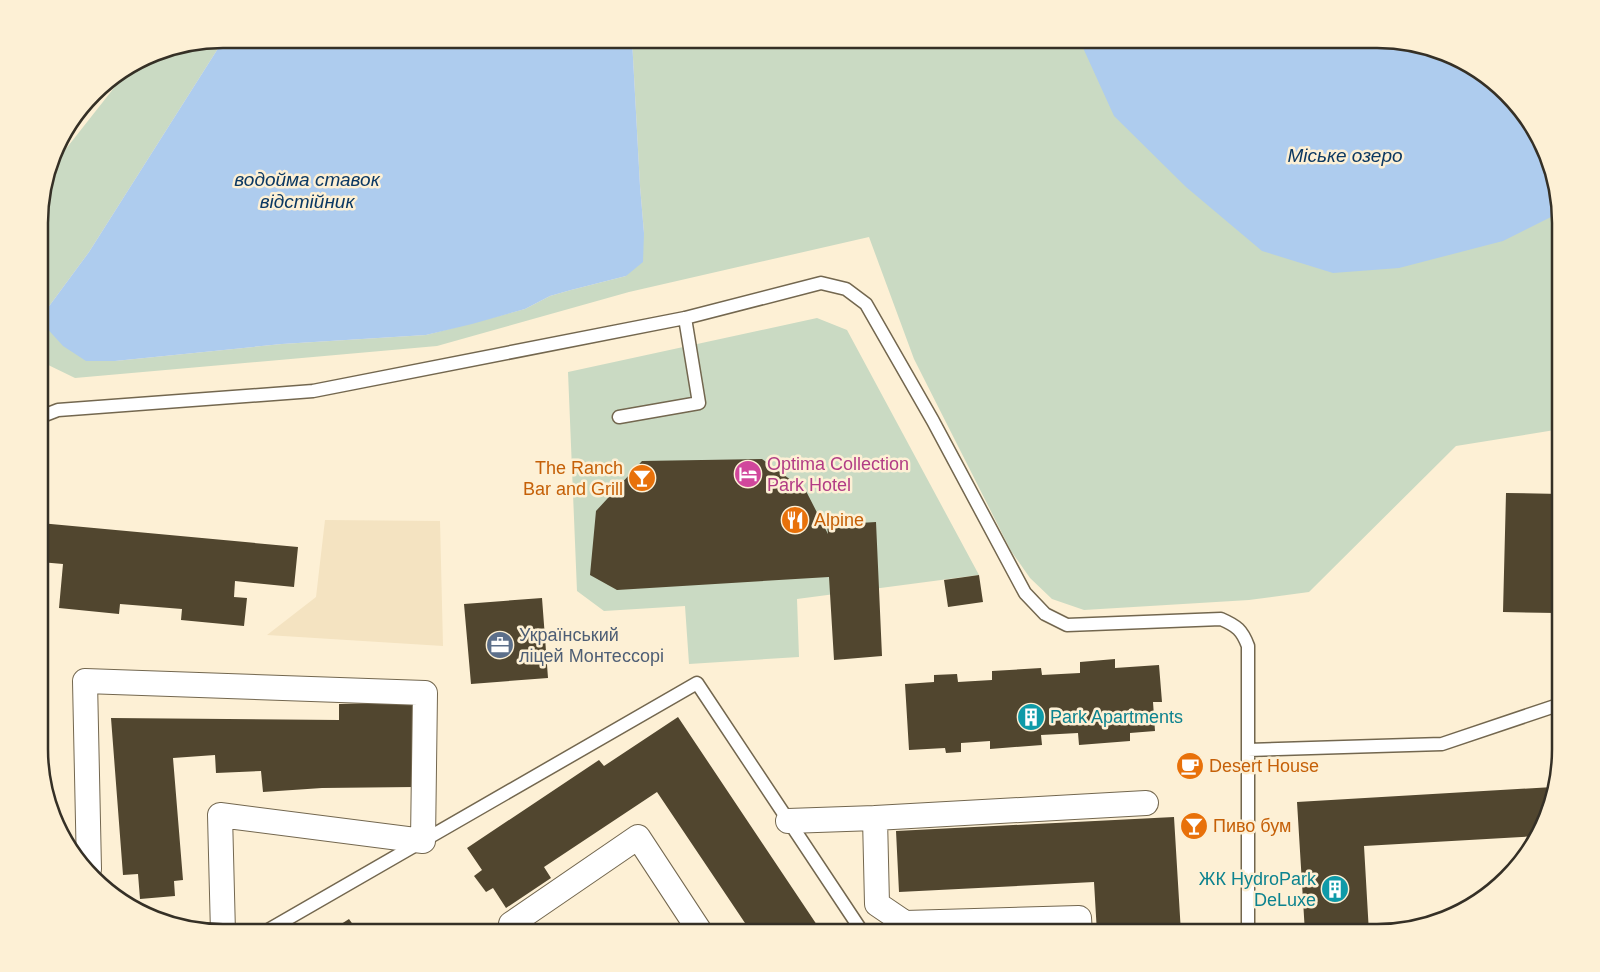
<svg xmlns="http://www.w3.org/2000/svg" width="1600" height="972" font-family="Arial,sans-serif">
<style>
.built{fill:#f4e3c1}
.green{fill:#cadac3}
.water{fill:#aeccee}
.building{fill:#51462f}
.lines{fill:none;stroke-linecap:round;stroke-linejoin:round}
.lane-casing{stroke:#73674f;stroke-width:15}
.street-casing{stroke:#73674f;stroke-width:26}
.lane{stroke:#fff;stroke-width:12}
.street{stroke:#fff;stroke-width:24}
.labels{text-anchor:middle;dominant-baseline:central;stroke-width:5;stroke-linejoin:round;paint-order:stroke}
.hotel-label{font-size:18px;fill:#b23c85;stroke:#fdf0d5;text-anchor:start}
.food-label{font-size:18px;fill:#c56008;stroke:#fdf0d5;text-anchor:start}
.service-label{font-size:18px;fill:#4e5e75;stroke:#fdf0d5;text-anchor:start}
.culture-label{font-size:18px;fill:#0d838f;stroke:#fdf0d5;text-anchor:start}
.water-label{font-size:19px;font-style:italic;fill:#0b3862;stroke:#fdf0d5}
.rim{fill:none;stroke:#353026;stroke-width:2.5}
</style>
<rect width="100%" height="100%" fill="#fdf0d5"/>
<path class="built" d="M325,520L440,521L443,646L267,635L316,597Z
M40,708L42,709L48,792L40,773Z"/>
<path class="green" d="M223,39H224L89,252L47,309L115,361L282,344L426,335L525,309L550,296L571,290L626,276L644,233L640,186L632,39H1377L1425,45L1469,64L1536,131L1561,211V429L1456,446L1309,592L1249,600L1084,610L1052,599L1030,578L1011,551L914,359L869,237L629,292L437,346L75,378L40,361V199L50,169L132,65L153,53Z
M817,318L847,330L979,575L797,599L799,657L689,664L685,606L604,611L577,591L568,372Z"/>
<path class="water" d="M224,39H632L640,186L644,233L643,262L626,276L571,290L550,296L525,309L472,324L426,335L282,344L115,361H86L63,346L44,325L47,309L89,252Z
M1079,39H1377L1425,45L1469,64L1536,131L1561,212L1503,241L1399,268L1333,273L1262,251L1186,187L1114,116Z"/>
<path class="building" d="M762,459L806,491L828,534L827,525L876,522L882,656L834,660L829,577L617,590L590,575L596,511L642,461Z
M1506,493L1561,494V571H1557L1556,613L1503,612Z
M40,523L298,547L294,587L235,581L234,597L247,598L244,626L181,620L182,609L120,604L119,614L59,608L63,564L40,562Z
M979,575L983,602L948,607L944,580Z
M542,598L548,678L471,684L464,604Z
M1115,659V668L1159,665L1162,702H1153L1155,731L1130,733V741L1079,745L1078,733L1041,735L1042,745L990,749V741L961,743V752L946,753L945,748L909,750L905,684L934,682V675L957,674L958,682L992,680V671L1041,668L1042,675L1080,673V662Z
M413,702L412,763L414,787L322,788L263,792L261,771L216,773L215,755L173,758L183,880L174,881L175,896L140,899L138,874L123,875L111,718L339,720V704Z
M678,717L817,925L806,933H736L734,930L745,923L657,792L544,867L551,878L506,908L493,888L486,892L474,876L482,870L467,848L599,760L604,766Z
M1553,787L1538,836L1364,846L1369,933H1305L1297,802Z
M1174,817L1181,933H1097L1094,882L899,892L896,831Z
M349,919L359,933H327Z"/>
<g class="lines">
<g class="lane-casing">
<path id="lane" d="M40,417L58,410L313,391L685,318L821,283L846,289L866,304L933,421L1025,593L1045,614L1067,625L1221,619C1237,626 1242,630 1248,646V933
M619,417L699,403L685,318
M1248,750L1442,744L1561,704
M263,933L697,683L863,933"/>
</g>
<g class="street-casing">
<path id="street" d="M875,818L1146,803
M788,821L875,818L877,904L905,923L1079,918L1080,933
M89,869L85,681L425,693L423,841L220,815L223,933
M511,924L638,837L701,933"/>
</g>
<use href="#lane" class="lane"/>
<use href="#street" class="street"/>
</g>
<defs>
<g id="hotel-disc" transform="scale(1.4375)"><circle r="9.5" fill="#d1479c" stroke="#fdf0d5"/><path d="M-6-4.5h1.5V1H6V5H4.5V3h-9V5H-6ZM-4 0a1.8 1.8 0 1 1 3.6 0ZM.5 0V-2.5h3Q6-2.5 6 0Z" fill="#fff"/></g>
<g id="bar-disc" transform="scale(1.4375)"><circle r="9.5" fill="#e8710a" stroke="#fdf0d5"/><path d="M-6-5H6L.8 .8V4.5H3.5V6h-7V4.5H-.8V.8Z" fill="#fff"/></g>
<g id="restaurant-disc" transform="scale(1.4375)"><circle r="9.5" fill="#e8710a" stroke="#fdf0d5"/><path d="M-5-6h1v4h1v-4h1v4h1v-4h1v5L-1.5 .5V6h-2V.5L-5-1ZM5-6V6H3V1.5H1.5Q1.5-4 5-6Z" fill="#fff"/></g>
<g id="office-disc" transform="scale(1.4375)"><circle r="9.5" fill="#5c6f8a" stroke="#fdf0d5"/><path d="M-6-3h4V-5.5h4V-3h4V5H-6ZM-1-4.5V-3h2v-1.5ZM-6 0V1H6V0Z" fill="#fff"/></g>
<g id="building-disc" transform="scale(1.4375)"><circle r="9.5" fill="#0f9aa8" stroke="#fdf0d5"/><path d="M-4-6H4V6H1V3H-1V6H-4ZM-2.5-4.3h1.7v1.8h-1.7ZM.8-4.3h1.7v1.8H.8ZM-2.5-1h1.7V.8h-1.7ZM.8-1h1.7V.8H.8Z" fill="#fff"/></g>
<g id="cafe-disc" transform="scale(1.4375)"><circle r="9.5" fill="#e8710a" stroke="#fdf0d5"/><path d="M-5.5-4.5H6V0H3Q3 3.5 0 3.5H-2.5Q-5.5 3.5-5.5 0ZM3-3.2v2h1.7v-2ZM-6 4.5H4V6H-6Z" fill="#fff"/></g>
</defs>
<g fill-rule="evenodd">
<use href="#hotel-disc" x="748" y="474"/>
<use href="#bar-disc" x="642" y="478"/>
<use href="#restaurant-disc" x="795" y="520"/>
<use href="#office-disc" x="500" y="645"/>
<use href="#building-disc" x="1031" y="717"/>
<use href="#cafe-disc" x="1190" y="766"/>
<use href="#bar-disc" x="1194" y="826"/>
<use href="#building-disc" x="1335" y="889"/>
</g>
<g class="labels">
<g class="hotel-label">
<text x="767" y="464">Optima Collection<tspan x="767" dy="21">Park Hotel</tspan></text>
</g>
<g class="food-label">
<text x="623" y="468" text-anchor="end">The Ranch<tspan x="623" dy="21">Bar and Grill</tspan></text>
<text x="814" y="520">Alpine</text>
<text x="1209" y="766">Desert House</text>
<text x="1213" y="826">Пиво бум</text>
</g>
<g class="service-label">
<text x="519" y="635">Український<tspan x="519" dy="21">ліцей Монтессорі</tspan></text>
</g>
<g class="culture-label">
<text x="1050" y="717">Park Apartments</text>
<text x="1316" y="879" text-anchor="end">ЖК HydroPark<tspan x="1316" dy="21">DeLuxe</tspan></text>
</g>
<g class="water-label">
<text x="1345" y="155">Міське озеро</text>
<text x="307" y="179">водойма ставок<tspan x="307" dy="22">відстійник</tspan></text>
</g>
</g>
<path d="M0 0H1600V972H0ZM223 48H1377A175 175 0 0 1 1552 223V749A175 175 0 0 1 1377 924H223A175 175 0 0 1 48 749V223A175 175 0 0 1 223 48Z" fill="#fdf0d5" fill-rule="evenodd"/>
<path class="rim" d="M223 48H1377A175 175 0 0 1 1552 223V749A175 175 0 0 1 1377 924H223A175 175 0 0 1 48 749V223A175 175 0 0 1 223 48Z"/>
</svg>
